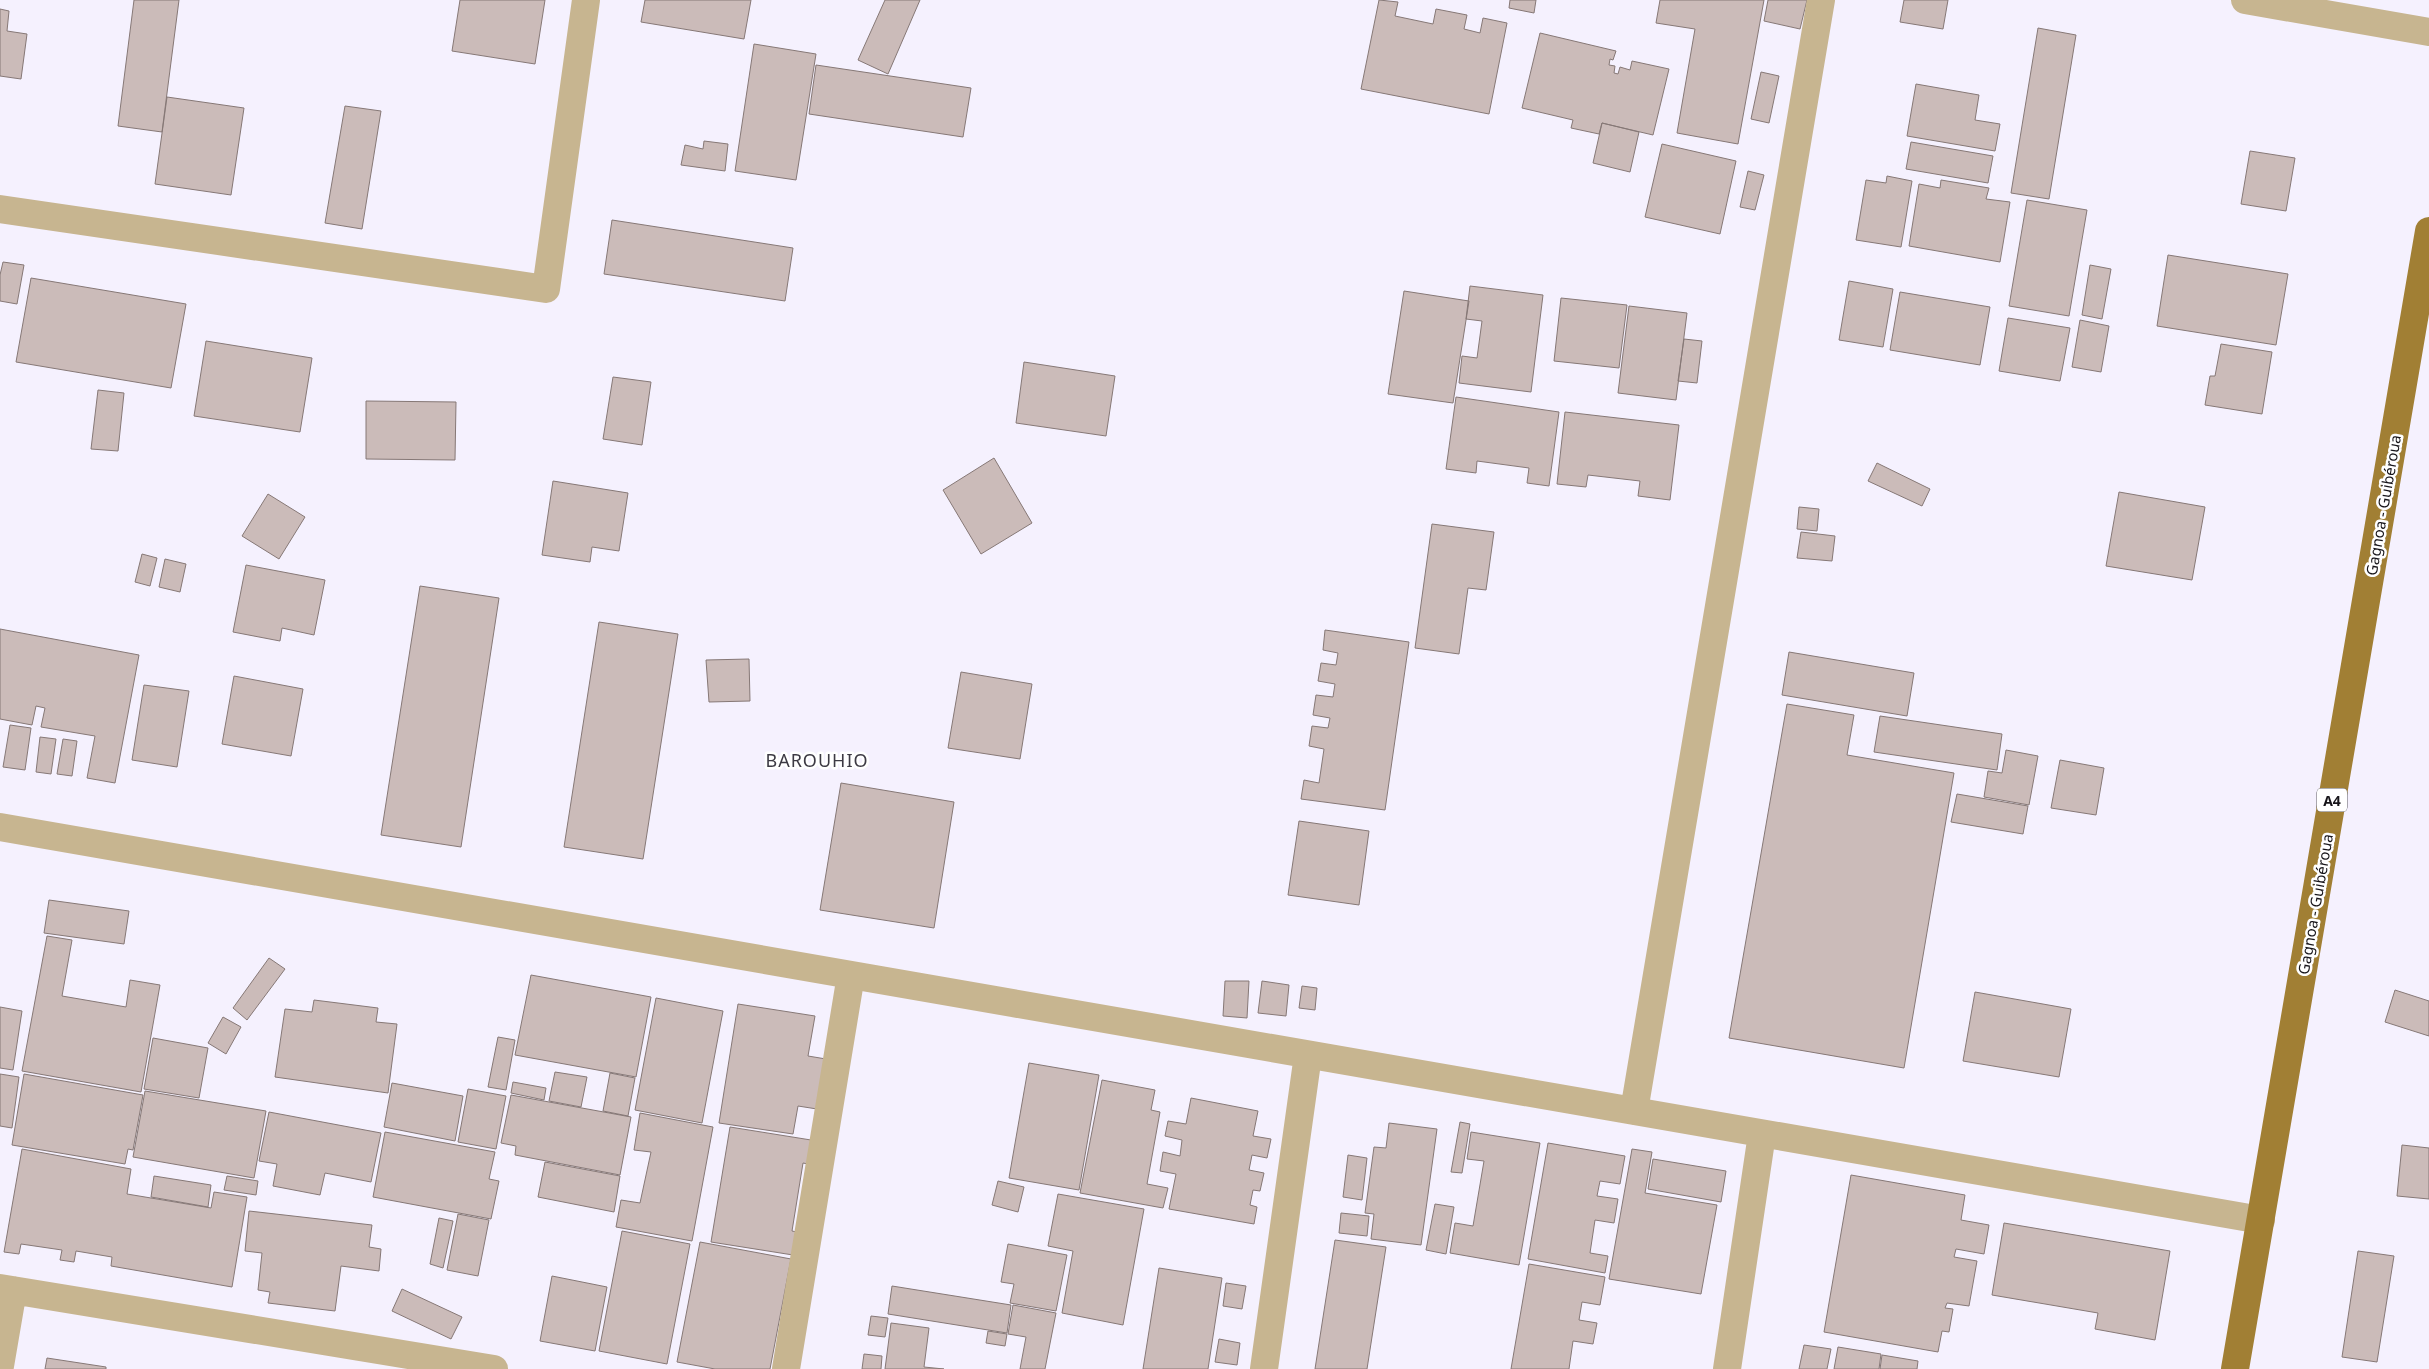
<svg xmlns="http://www.w3.org/2000/svg" width="2429" height="1369" font-family="'Noto Sans',sans-serif">
<style>
.building{fill:#cbbbb9;stroke:#867876}
.lines{fill:none;stroke-linecap:round;stroke-linejoin:round}
.street{stroke:#c7b590;stroke-width:28}
.primary{stroke:#a17f34;stroke-width:28}
.labels{text-anchor:middle;dominant-baseline:central;stroke-width:5;stroke-linejoin:round;paint-order:stroke}
.shield{fill:#fff;stroke:#5c5a5e;stroke-width:1}
.shield-label{font-size:14px;font-weight:bold;fill:#161419}
.street-label{font-size:15px;fill:#161419;stroke:#fff}
.quarter-label{font-size:18px;letter-spacing:1px;fill:#3d3a44;stroke:#fff}
</style>
<rect width="100%" height="100%" fill="#f5f1fe"/>
<path class="building" d="M134,0H179L162,132L118,126Z
M460,0H545L535,64L452,51Z
M645,0H751L744,39L641,22Z
M885,0H920L888,74L858,60Z
M1379,0L1398,2L1395,16L1433,24L1436,9L1467,15L1464,29L1480,33L1483,18L1507,23L1489,114L1361,89Z
M1510,0H1536L1534,13L1509,8Z
M1660,0H1764L1738,144L1677,133L1695,29L1656,23Z
M1768,0H1807L1800,29L1764,21Z
M1904,0H1948L1943,29L1900,22Z
M0,9L9,11L7,31L27,34L21,79L0,76Z
M2038,28L2076,35L2049,199L2011,193Z
M1540,33L1616,51L1613,60L1610,59L1609,65L1615,66L1614,73L1618,74L1620,67L1630,70L1632,61L1669,69L1653,135L1602,123L1599,134L1571,128L1573,120L1522,108Z
M754,44L816,54L796,180L735,171Z
M816,65L971,88L963,137L809,114Z
M1761,72L1779,76L1769,123L1751,119Z
M1916,84L1979,95L1975,120L2000,124L1995,151L1907,136Z
M167,97L244,108L231,195L155,184Z
M345,106L381,111L362,229L325,223Z
M1602,123L1639,132L1630,172L1593,163Z
M704,141L728,144L725,171L681,165L685,145L703,149Z
M1911,142L1993,156L1988,183L1906,169Z
M1662,144L1736,161L1720,234L1645,217Z
M2250,151L2295,158L2286,211L2241,204Z
M1748,171L1764,175L1755,210L1740,207Z
M1887,176L1912,181L1901,247L1856,240L1866,180L1886,183Z
M1941,180L1989,188L1986,199L2010,202L2000,262L1909,246L1919,184L1940,188Z
M2027,200L2087,210L2069,316L2009,306Z
M612,220L793,248L785,301L604,274Z
M2168,255L2288,274L2276,345L2157,326Z
M3,262L24,265L17,304L0,301V275Z
M2090,265L2111,269L2102,319L2082,315Z
M31,278L186,304L171,388L16,362Z
M1849,281L1893,289L1883,347L1839,340Z
M1470,286L1543,295L1531,392L1459,383L1462,356L1477,358L1482,321L1466,319Z
M1404,291L1469,301L1453,403L1388,394Z
M1900,292L1990,307L1980,365L1890,350Z
M1561,298L1627,305L1619,368L1554,361Z
M1629,306L1687,313L1676,400L1618,393Z
M2008,318L2070,328L2060,381L1999,371Z
M2080,320L2109,326L2101,372L2072,367Z
M1684,339L1702,341L1697,383L1678,381Z
M206,341L312,358L300,432L194,416Z
M2221,344L2272,352L2262,414L2205,405L2210,376H2215Z
M1024,362L1115,376L1106,436L1016,423Z
M613,377L651,382L642,445L603,439Z
M98,390L124,393L118,451L91,449Z
M1456,397L1559,412L1549,486L1527,483L1529,468L1477,461L1476,473L1446,469Z
M366,401L456,402L455,460L366,459Z
M1565,412L1679,425L1670,500L1638,496L1640,481L1588,475L1586,487L1557,484Z
M994,458L1032,523L981,554L943,490Z
M1877,463L1930,489L1922,506L1868,481Z
M553,481L628,493L619,551L592,547L590,562L542,555Z
M2119,492L2205,507L2192,580L2106,566Z
M268,494L305,517L279,559L242,536Z
M1799,507L1819,509L1817,531L1797,529Z
M1432,524L1494,532L1486,590L1468,588L1459,654L1415,648Z
M1801,532L1835,536L1832,561L1797,558Z
M142,554L157,558L150,586L135,582Z
M165,559L186,564L180,592L159,587Z
M246,565L325,580L314,635L282,628L280,641L233,632Z
M420,586L499,598L461,847L381,835Z
M599,622L678,634L643,859L564,847Z
M0,629L139,655L115,783L87,778L95,736L41,727L45,708L36,706L32,725L0,719Z
M1325,630L1409,642L1385,810L1301,799L1304,780L1319,783L1324,749L1309,746L1312,726L1328,728L1330,718L1313,715L1316,695L1333,697L1335,684L1318,681L1321,663L1336,665L1338,653L1323,650Z
M1789,652L1914,673L1907,716L1782,695Z
M749,659L750,701L709,702L706,660Z
M961,672L1032,684L1020,759L948,748Z
M234,676L303,689L291,756L222,744Z
M144,685L189,691L177,767L132,760Z
M1787,704L1854,715L1847,755L1954,773L1904,1068L1729,1038Z
M1880,716L2002,734L1997,770L1874,752Z
M10,725L31,728L25,770L3,767Z
M40,737L56,739L51,774L36,772Z
M63,739L77,741L72,776L57,774Z
M2006,750L2038,756L2029,805L1984,797L1988,771L2002,773Z
M2060,760L2104,768L2096,815L2051,808Z
M841,783L954,802L934,928L820,910Z
M1957,794L2028,806L2023,834L1951,822Z
M1299,821L1369,831L1359,905L1288,895Z
M49,900L129,911L124,944L44,933Z
M47,936L72,940L62,996L126,1007L130,980L160,985L141,1092L22,1071Z
M269,958L285,969L247,1020L233,1008Z
M531,975L651,997L636,1077L515,1055Z
M1225,981H1249L1247,1018L1223,1016Z
M1262,981L1289,985L1286,1016L1258,1013Z
M1302,986L1317,988L1315,1010L1299,1008Z
M2395,990L2429,1001V1036L2385,1022Z
M1975,992L2071,1009L2059,1077L1963,1061Z
M656,998L723,1011L702,1123L635,1110Z
M314,1000L378,1008L376,1022L397,1024L388,1093L275,1077L285,1009L312,1012Z
M738,1004L815,1016L808,1056L826,1059L817,1109L798,1106L793,1134L719,1123Z
M0,1007L22,1011L13,1070L0,1068Z
M223,1017L241,1027L226,1054L208,1043Z
M498,1037L515,1040L506,1090L488,1087Z
M153,1038L208,1048L199,1098L144,1089Z
M1029,1063L1099,1075L1079,1190L1009,1178Z
M555,1072L587,1077L581,1107L549,1101Z
M610,1073L635,1078L628,1116L603,1111Z
M0,1074L19,1077L12,1128L0,1126Z
M24,1074L143,1095L133,1150L128,1149L125,1164L12,1145Z
M1102,1080L1155,1090L1151,1110L1160,1112L1147,1184L1168,1188L1163,1208L1080,1193Z
M513,1082L546,1088L544,1100L511,1093Z
M392,1083L463,1096L455,1141L384,1127Z
M468,1089L506,1096L496,1149L458,1142Z
M145,1091L266,1111L254,1178L133,1157Z
M511,1095L631,1117L620,1175L515,1155L516,1146L501,1143Z
M1191,1098L1258,1111L1253,1136L1271,1139L1267,1158L1252,1155L1249,1170L1264,1173L1260,1191L1253,1190L1250,1205L1257,1207L1254,1224L1169,1209L1176,1174L1160,1171L1163,1152L1180,1156L1182,1140L1165,1136L1168,1121L1186,1124Z
M269,1112L381,1133L371,1182L325,1173L320,1195L273,1186L277,1164L259,1161Z
M640,1113L713,1127L692,1241L616,1227L621,1200L640,1203L651,1152L634,1150Z
M1460,1122L1470,1124L1462,1173L1451,1172Z
M1389,1123L1437,1129L1421,1245L1371,1239L1374,1214L1365,1213L1374,1147L1386,1148Z
M730,1127L811,1140L808,1164L803,1163L792,1231L797,1232L793,1255L711,1242Z
M385,1132L495,1152L489,1179L499,1181L491,1219L373,1197Z
M1471,1132L1540,1143L1519,1265L1450,1253L1455,1223L1473,1226L1484,1161L1467,1159Z
M1548,1143L1625,1156L1620,1184L1600,1181L1597,1196L1618,1199L1614,1223L1595,1220L1590,1253L1608,1256L1605,1273L1528,1259Z
M2402,1145L2429,1148V1199L2397,1196Z
M22,1149L131,1169L127,1194L211,1208L214,1192L247,1197L232,1287L111,1266L112,1257L76,1251L74,1262L60,1260L62,1250L21,1244L19,1254L4,1252Z
M1632,1149L1652,1152L1645,1193L1717,1205L1701,1294L1609,1279Z
M1348,1155L1367,1158L1362,1200L1343,1197Z
M1653,1159L1726,1171L1721,1202L1648,1189Z
M545,1162L620,1176L614,1212L538,1197Z
M1851,1175L1965,1195L1961,1220L1989,1225L1984,1254L1956,1249L1954,1257L1977,1261L1969,1306L1947,1303L1945,1308L1953,1309L1949,1332L1942,1331L1938,1352L1824,1332Z
M154,1176L211,1185L208,1207L151,1197Z
M227,1176L258,1181L256,1195L224,1190Z
M998,1181L1024,1187L1018,1212L992,1205Z
M1058,1194L1144,1209L1123,1325L1062,1313L1073,1251L1048,1246Z
M1435,1204L1454,1207L1446,1254L1426,1250Z
M249,1211L372,1225L369,1247L381,1249L379,1271L341,1266L335,1311L268,1303L270,1292L258,1290L262,1253L245,1251Z
M1341,1213L1369,1216L1367,1236L1339,1233Z
M458,1214L489,1220L478,1276L447,1270Z
M439,1218L453,1221L443,1268L430,1264Z
M2004,1223L2170,1251L2155,1340L2095,1329L2098,1313L1992,1295Z
M622,1231L690,1244L667,1364L599,1351Z
M1335,1240L1386,1247L1367,1369H1315Z
M700,1242L791,1259L770,1369H715L677,1362Z
M1008,1244L1067,1255L1056,1311L1010,1303L1014,1284L1001,1282Z
M2358,1251L2394,1256L2377,1362L2342,1357Z
M1529,1264L1605,1277L1600,1305L1582,1302L1579,1320L1597,1323L1593,1344L1573,1341L1569,1369H1511Z
M1159,1268L1222,1278L1208,1369H1143Z
M552,1276L607,1287L595,1351L540,1341Z
M1226,1283L1246,1286L1242,1309L1223,1306Z
M892,1286L1011,1305L1007,1333L888,1314Z
M402,1289L462,1317L451,1339L392,1311Z
M1013,1305L1056,1313L1045,1369H1020L1026,1337L1008,1334Z
M871,1316L888,1318L885,1337L868,1335Z
M891,1323L929,1328L924,1367L944,1369H885Z
M988,1331L1007,1334L1005,1346L986,1343Z
M1219,1339L1240,1343L1237,1365L1215,1362Z
M1804,1345L1831,1349L1827,1369H1799Z
M1838,1347L1881,1354L1879,1369H1834Z
M864,1354L882,1356L881,1369H862Z
M1882,1355L1918,1361L1917,1369H1880Z
M47,1358L106,1367V1369H45Z"/>
<g class="lines">
<path class="street" d="M2245,0L2429,32
M0,209L546,289L586,0
M0,827L2261,1220
M1634,1111L1821,0
M0,1288L494,1369
M0,1366L13,1290
M786,1369L851,975
M1264,1369L1308,1055
M1727,1369L1762,1134"/>
<path class="primary" d="M2235,1369L2429,231"/>
</g>
<g class="labels">
<rect class="shield" x="2317" y="788.5" width="30" height="23" rx="4"/>
<g class="shield-label">
<text x="2332" y="800">A4</text>
</g>
<g class="street-label">
<text transform="translate(2383 505) rotate(-80)">Gagnoa - Guibéroua</text>
<text transform="translate(2315 904) rotate(-80)">Gagnoa - Guibéroua</text>
</g>
<g class="quarter-label">
<text x="817" y="760">BAROUHIO</text>
</g>
</g>
</svg>
